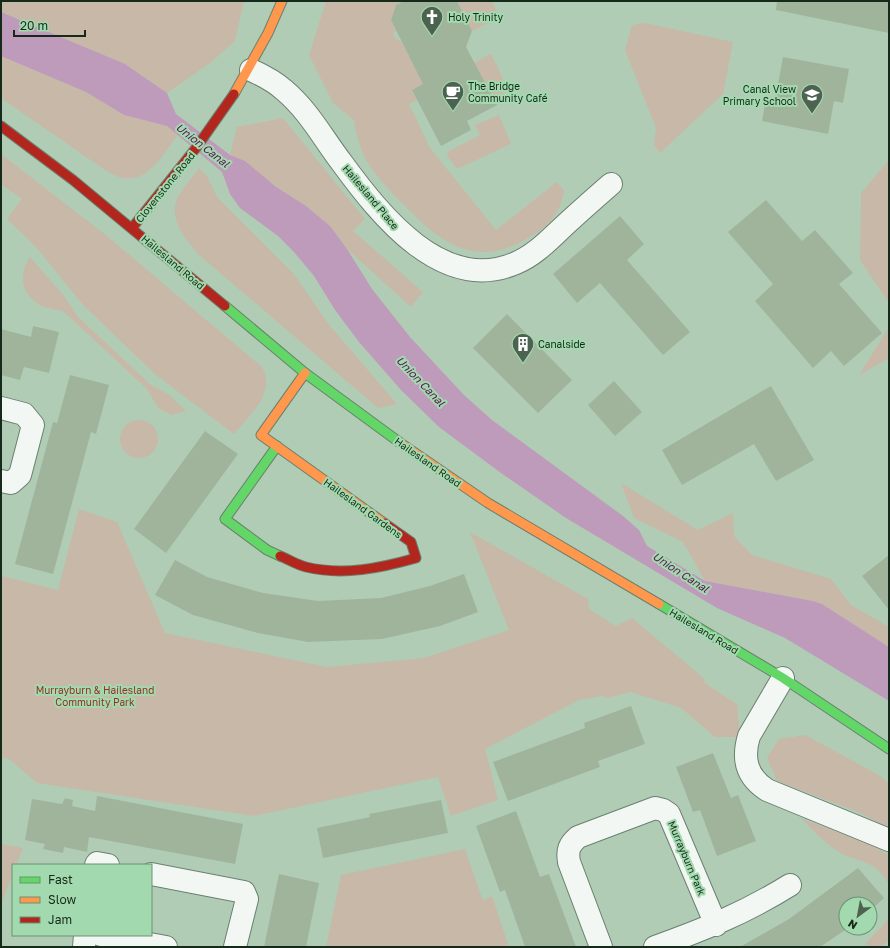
<svg xmlns="http://www.w3.org/2000/svg" width="890" height="948" font-family="'Golos Text',sans-serif">
<style>
.green{fill:#c8b8a8}
.water{fill:#be9bbb}
.building{fill:#a0b49c}
.lines{fill:none;stroke-linecap:round;stroke-linejoin:round}
.street-casing{stroke:#6a806f;stroke-width:24}
.fast-casing{stroke:#6a806f;stroke-width:11}
.slow-casing{stroke:#6a806f;stroke-width:11}
.jam-casing{stroke:#6a806f;stroke-width:11}
.street{stroke:#f3f7f4;stroke-width:22}
.fast{stroke:#63d668;stroke-width:9}
.slow{stroke:#ff974d;stroke-width:9}
.jam{stroke:#b3261e;stroke-width:9}
.labels{text-anchor:middle;dominant-baseline:central;stroke-width:4;stroke-linejoin:round;paint-order:stroke}
.poi-label{font-size:10px;fill:#152a1a;stroke:#a3d9ae;text-anchor:start}
.street-label{font-size:10px;fill:#152a1a;stroke:#a3d9ae}
.park-label{font-size:10px;fill:#943225;stroke:#a3d9ae}
.water-label{font-size:11px;font-style:italic;fill:#5d1259;stroke:#a3d9ae}
</style>
<rect width="100%" height="100%" fill="#b0ccb5"/>
<path class="green" d="M1,1H244L235,41L210,63L167,93L125,64L1,12Z
M326,1H404L396,5L391,20L396,31L393,34L396,39L401,41L412,62L442,74L412,90L417,100L409,104L430,148L496,230L557,182L564,190C561,212 549,226 530,237C475,271 439,242 401,202C375,175 359,159 354,120L333,103L309,55Z
M457,1H492L500,18L472,31Z
M645,23L733,42L723,94L660,153L654,145L656,128L625,50L632,25Z
M491,54C499,71 512,88 497,105L474,63Z
M1,56L86,92L124,115L167,126L178,135C163,154 147,186 119,177C113,175 108,171 102,168L1,98Z
M499,115L511,144L457,169L447,156L449,151L480,135L475,125Z
M283,118L365,219L353,231L423,292L411,307L347,249L330,226L306,206L230,155L237,127Z
M1,154L107,236L262,367C277,393 249,415 234,434L156,375L83,305L36,247L7,219L22,199L1,184Z
M889,160V303L860,260L861,193Z
M199,168L207,176L217,197L293,273L330,326L397,404L378,408L199,255C187,241 168,219 177,199C182,188 192,178 199,168Z
M30,257L65,297L78,317L151,385L168,394L186,411L172,415L158,408L147,389L63,311C57,310 50,309 44,307C22,297 17,276 30,257Z
M889,327V358L859,375Z
M120 439a19 19 0 1 1 38 0a19 19 0 1 1-38 0Z
M621,483L698,530L733,513L734,536L752,555L831,579L851,605L889,627V647L822,604L813,601L705,581L683,542L634,518Z
M79,509L117,522L165,633L327,667L424,658L509,630L470,532L588,599L589,609L616,626L632,618L706,680L703,682L737,704L740,737H715L681,708L631,692L607,698L602,696L579,700L485,749L498,800L451,816L438,777L254,816L37,783L9,759L1,758V576L58,590Z
M805,735L877,774L889,783V830L863,814L777,781L767,758L779,739Z
M801,818L876,847L888,855L889,885C875,857 857,864 836,850C823,842 812,829 801,818Z
M1,844L23,848L16,865H13V874L1,905Z
M465,849L483,901L492,896L509,947H326L341,875Z
M889,916L888,941L881,947H870L865,944L885,923Z"/>
<path class="water" d="M1,12L125,64L167,93L176,114L230,155L245,161L275,186L306,206L330,226L347,249L372,289L410,337L464,395L492,420L623,516L639,530L647,546L705,581L813,601L822,604L889,647V701L785,638L717,608L566,518L501,473L439,427L401,390L359,342L335,310L314,276L294,252L278,236L240,208L230,194L222,172L167,126L124,115L86,92L1,56Z"/>
<path class="building" d="M404,1H457L472,31L466,47L497,105L467,121L471,130L441,146L412,90L423,84L391,20L396,5Z
M777,1H889V33L776,10Z
M783,57L849,69L843,103L834,101L828,134L762,121L766,99L775,101Z
M766,200L802,241L815,230L853,273L839,284L882,333L844,366L831,351L813,368L755,301L773,284L728,232Z
M620,216L644,244L627,260L690,332L663,355L600,283L577,303L553,274Z
M507,314L572,380L538,413L473,348Z
M33,326L59,332L49,373L24,367L20,380L1,375V329L31,337Z
M70,375L109,385L96,434L91,432L53,574L15,564L53,422L57,423Z
M614,381L642,412L615,436L588,405Z
M771,386L814,460L776,481L754,444L682,485L662,450Z
M205,431L238,454L166,553L134,529Z
M889,555V610L862,576Z
M175,560L207,577L263,593L318,601L381,598L430,586L464,574L478,612L440,626L382,639L308,642L258,633L193,615L155,595Z
M631,706L645,744L598,761L600,767L508,801L493,762L585,728L584,723Z
M713,753L731,798L738,795L756,841L717,856L700,810L693,812L676,767Z
M97,796L243,824L235,864L89,837L87,852L64,847L63,853L43,849L45,844L25,840L32,799L62,804L65,798L73,800L72,806L95,811Z
M441,800L448,833L323,858L317,828L370,817L369,814Z
M516,811L540,877L549,874L576,947H525L505,890L500,892L476,826Z
M858,868L884,898L870,911V904H846V928H848L820,947H740L789,919Z
M279,874L319,883L306,947H264Z"/>
<g class="lines">
<g class="street-casing">
<path id="street" d="M251,70C262,75 274,81 284,90C308,110 323,138 342,163C380,215 443,295 516,263C535,255 549,240 564,226C579,212 595,198 611,184
M1,408L24,414L33,425L20,475L11,483L1,481
M783,678L749,736C742,759 747,777 767,790L889,840
M96,865L97,863L108,865
M151,874L244,892L247,899L235,947
M101,935L166,947
M84,947L85,935
M601,947L569,862C567,850 569,845 578,837L655,808L663,810L669,814L716,925
M655,947C705,929 745,913 790,885"/>
</g>
<g class="fast-casing">
<path id="fast" d="M225,306L305,373L399,442
M277,446L225,519L267,550L280,556
M659,604L783,678L889,749"/>
</g>
<g class="slow-casing">
<path id="slow" d="M234,94L268,33L282,1
M305,373L261,435L384,523
M399,442L488,503L659,604"/>
</g>
<g class="jam-casing">
<path id="jam" d="M1,126L73,180L225,306
M132,228L196,148L234,94
M280,556C288,559 297,565 306,567C343,576 381,568 416,558L411,542L384,523"/>
</g>
<use href="#street" class="street"/>
<use href="#fast" class="fast"/>
<use href="#slow" class="slow"/>
<use href="#jam" class="jam"/>
</g>
<defs>
<g id="church-pin" transform="scale(1.15)"><path d="M0 17L-7.5 6A9.5 9.5 0 1 1 7.5 6Z" fill="#4b6350" stroke="#a3d9ae"/><path d="M-1.2-6h2.4v3.5h3.3v2.4h-3.3V6h-2.4V-.1h-3.3v-2.4h3.3Z" fill="#fff"/></g>
<g id="cafe-pin" transform="scale(1.15)"><path d="M0 17L-7.5 6A9.5 9.5 0 1 1 7.5 6Z" fill="#4b6350" stroke="#a3d9ae"/><path d="M-5.5-4.5H6V0H3Q3 3.5 0 3.5H-2.5Q-5.5 3.5-5.5 0ZM3-3.2v2h1.7v-2ZM-6 4.5H4V6H-6Z" fill="#fff"/></g>
<g id="school-pin" transform="scale(1.15)"><path d="M0 17L-7.5 6A9.5 9.5 0 1 1 7.5 6Z" fill="#4b6350" stroke="#a3d9ae"/><path d="M0-5L7-2L0 1L-7-2ZM-4 1L0 2.5L4 1V4Q0 6-4 4Z" fill="#fff"/></g>
<g id="building-pin" transform="scale(1.15)"><path d="M0 17L-7.5 6A9.5 9.5 0 1 1 7.5 6Z" fill="#4b6350" stroke="#a3d9ae"/><path d="M-4-6H4V6H1V3H-1V6H-4ZM-2.5-4.3h1.7v1.8h-1.7ZM.8-4.3h1.7v1.8H.8ZM-2.5-1h1.7V.8h-1.7ZM.8-1h1.7V.8H.8Z" fill="#fff"/></g>
</defs>
<g fill-rule="evenodd">
<use href="#church-pin" x="432" y="17"/>
<use href="#cafe-pin" x="453" y="92"/>
<use href="#school-pin" x="812" y="95"/>
<use href="#building-pin" x="523" y="344"/>
</g>
<g class="labels">
<g class="poi-label">
<text x="448" y="17">Holy Trinity</text>
<text x="468" y="86">The Bridge<tspan x="468" dy="12">Community Café</tspan></text>
<text x="796" y="89" text-anchor="end">Canal View<tspan x="796" dy="12">Primary School</tspan></text>
<text x="538" y="344">Canalside</text>
</g>
<g class="street-label">
<text transform="translate(165 187) rotate(-51)">Clovenstone Road</text>
<text transform="translate(371 197) rotate(50)">Hailesland Place</text>
<text transform="translate(173 262) rotate(40)">Hailesland Road</text>
<text transform="translate(428 462) rotate(35)">Hailesland Road</text>
<text transform="translate(363 508) rotate(36)">Hailesland Gardens</text>
<text transform="translate(704 631) rotate(31)">Hailesland Road</text>
<text transform="translate(687 858) rotate(67)">Murrayburn Park</text>
</g>
<g class="park-label">
<text x="95" y="690">Murrayburn &amp; Hailesland<tspan x="95" dy="12">Community Park</tspan></text>
</g>
<g class="water-label">
<text transform="translate(203 145) rotate(38)">Union Canal</text>
<text transform="translate(421 381) rotate(46)">Union Canal</text>
<text transform="translate(681 572) rotate(33)">Union Canal</text>
</g>
</g>
<rect width="890" height="948" fill="none" stroke="#152a1a" stroke-width="4"/>
<rect x="12" y="864" width="140" height="72" fill="#a3d9ae" stroke="#6a9373"/>
<rect x="20" y="877" width="20" height="6" fill="#63d668" stroke="#6a9373"/>
<text x="48" y="884" font-size="12" fill="#152a1a">Fast</text>
<rect x="20" y="897" width="20" height="6" fill="#ff974d" stroke="#6a9373"/>
<text x="48" y="904" font-size="12" fill="#152a1a">Slow</text>
<rect x="20" y="917" width="20" height="6" fill="#b3261e" stroke="#6a9373"/>
<text x="48" y="924" font-size="12" fill="#152a1a">Jam</text>
<g transform="translate(858 916) rotate(212)"><circle r="19" fill="#a3d9ae" stroke="#6a9373"/>
<path d="M0-3L7 15L0 10L-7 15Z" fill="#4b6350"/>
<text y="-6" font-size="11" font-weight="bold" text-anchor="middle" fill="#152a1a">N</text>
</g>
<path d="M14 30v6h71v-6" fill="none" stroke="#152a1a" stroke-width="2"/>
<text x="20" y="30" font-size="12" fill="#152a1a" stroke="#a3d9ae" stroke-width="3" paint-order="stroke">20 m</text>
</svg>
